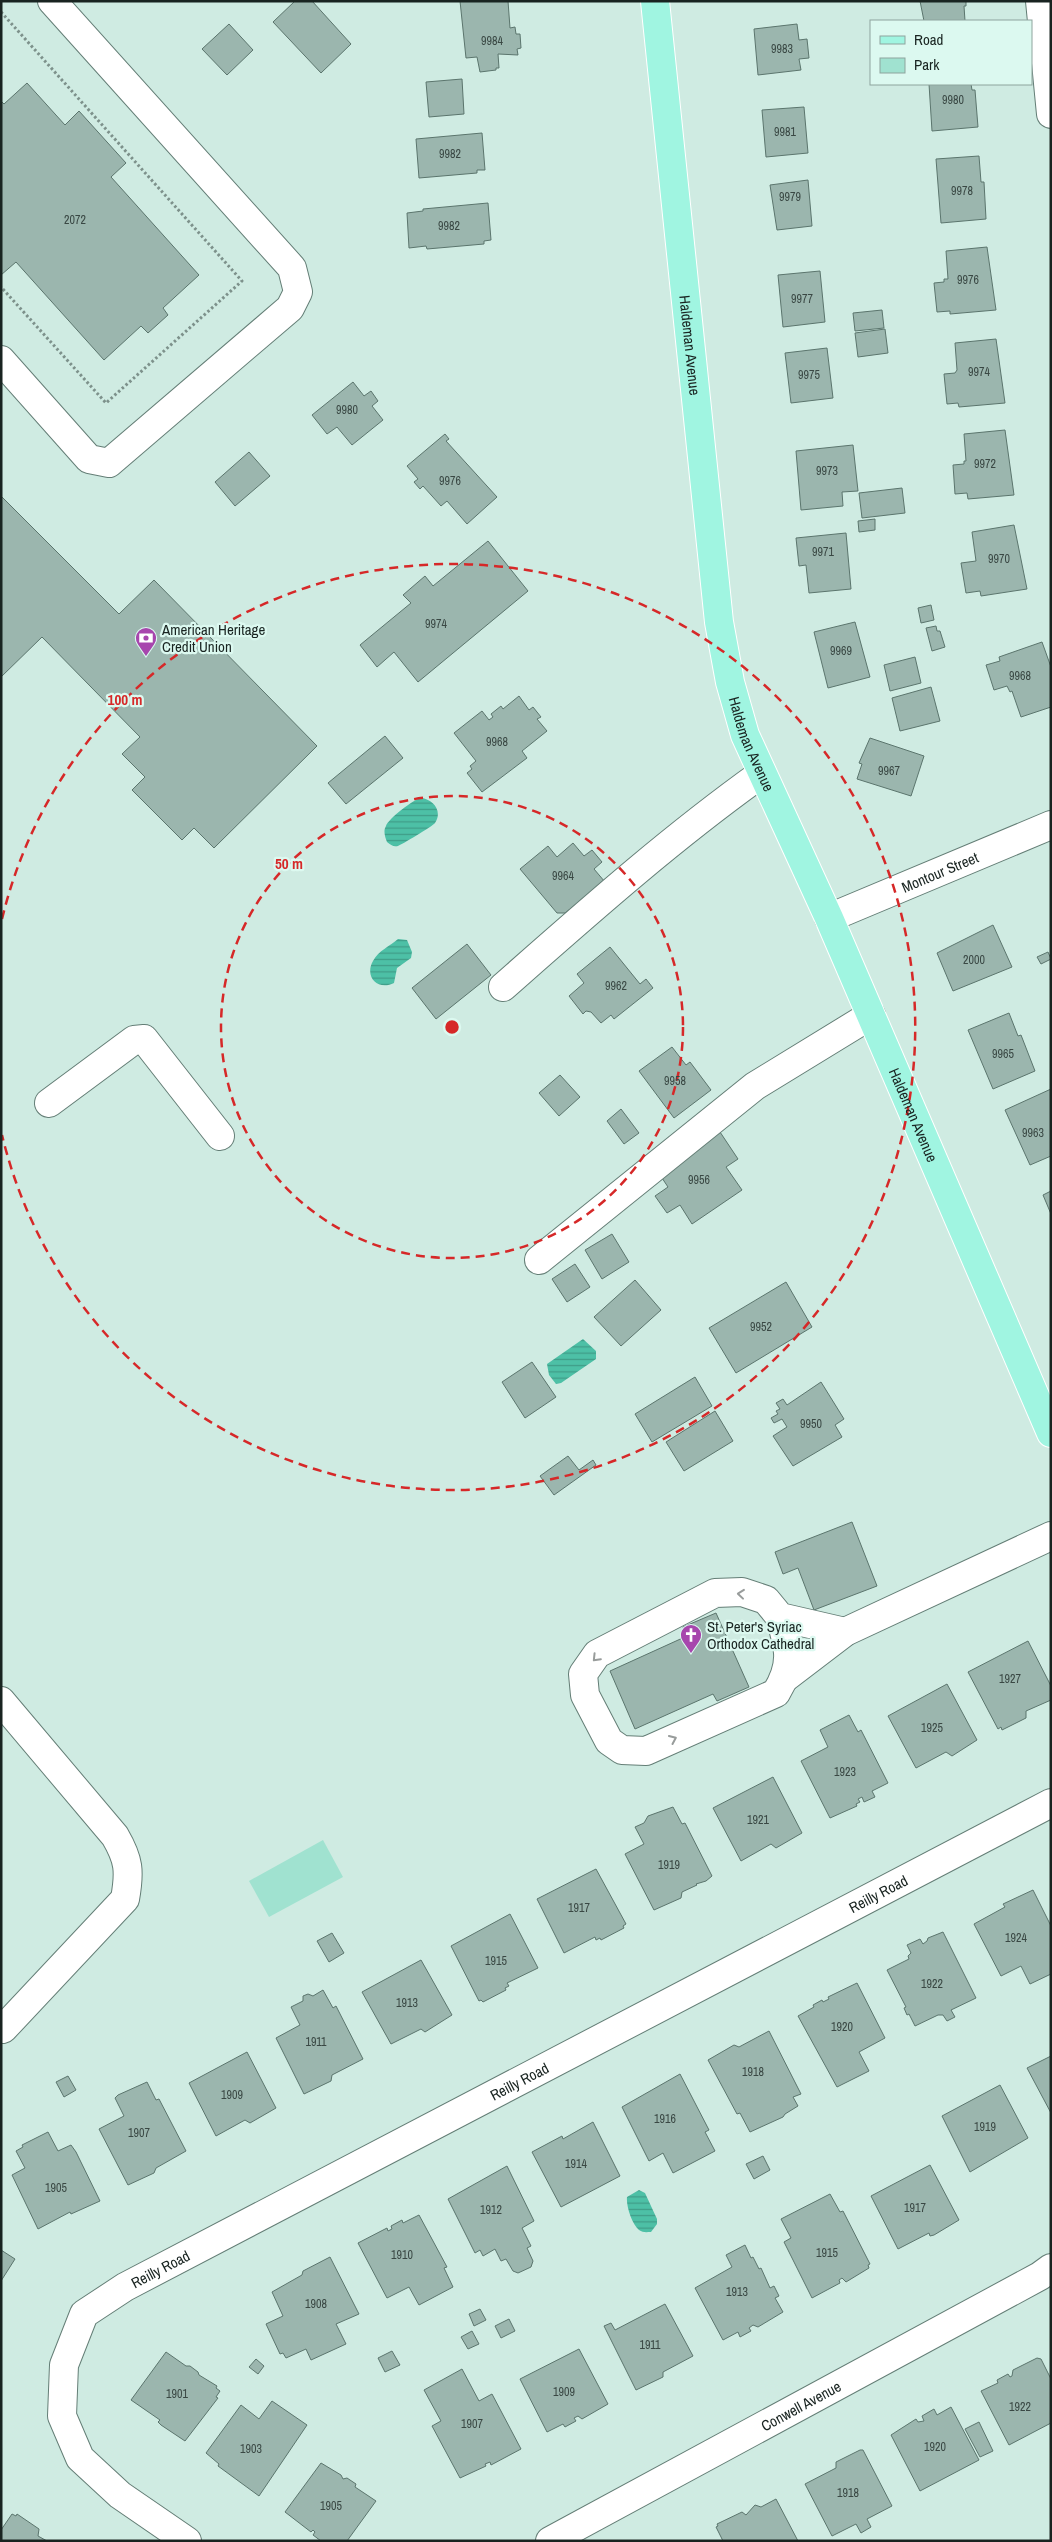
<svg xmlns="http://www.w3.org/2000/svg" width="1052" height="2542" font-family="'Archivo Narrow',sans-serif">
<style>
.park{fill:#a0e2d0}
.water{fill:url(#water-rules)}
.building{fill:#9bb6ae;stroke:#5b756d}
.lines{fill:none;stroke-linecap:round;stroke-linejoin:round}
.minor-casing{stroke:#647e76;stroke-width:30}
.major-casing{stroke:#fff;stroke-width:30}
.path{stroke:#7d918b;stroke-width:3;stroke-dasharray:2.5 2.5;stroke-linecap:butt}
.minor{stroke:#fff;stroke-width:28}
.major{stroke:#a0f5e1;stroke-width:28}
.oneway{stroke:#989c9b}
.ring{fill:none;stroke:#d62828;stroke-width:2.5;stroke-dasharray:9 6}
.labels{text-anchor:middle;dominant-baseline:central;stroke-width:4.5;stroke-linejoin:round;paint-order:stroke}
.number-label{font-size:12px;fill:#3a4844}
.street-label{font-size:15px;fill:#192421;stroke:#dcf9f0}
.poi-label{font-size:15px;fill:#192421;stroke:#dcf9f0;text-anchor:start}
.centre{fill:#d62828;stroke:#dcf9f0;stroke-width:2.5}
.ring-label{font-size:15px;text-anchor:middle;font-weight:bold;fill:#d62828;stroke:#dcf9f0;stroke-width:4.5;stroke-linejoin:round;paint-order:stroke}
</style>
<defs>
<pattern id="water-rules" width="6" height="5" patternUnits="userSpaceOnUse" patternTransform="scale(1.25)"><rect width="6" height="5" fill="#4dc0a6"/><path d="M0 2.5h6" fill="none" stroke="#3f9c87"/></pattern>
</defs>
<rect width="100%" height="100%" fill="#cfebe2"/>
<path class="park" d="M323,1840L343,1877L269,1917L249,1881Z"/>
<path class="water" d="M421,798C433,799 443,811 435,823C433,826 401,845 398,846C393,847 391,845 387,842C385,837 383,831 386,826C388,819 414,799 421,798Z
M398,939L407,940L412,952L411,958L397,968L394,983C378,991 364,977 373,961C379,950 389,947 398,939Z
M583,1339L596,1351V1359L561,1383L556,1384L549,1375L547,1364Z
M639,2190L645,2193L657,2219V2224L651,2232C647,2232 643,2233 639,2230C632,2224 626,2206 627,2197Z"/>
<path class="building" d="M295,1H312L351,44L321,73L273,22Z
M460,1H508L510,28L515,27L516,34H520L521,48L517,49L518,55L498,54L499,68H496V70L480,72L477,57L466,58Z
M920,1H966V6H964L965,21H924Z
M229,24L253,50L227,75L202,49Z
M797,24L799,40L807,39L809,58L799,59L801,70L758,75L754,29Z
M462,79L464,114L429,117L426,82Z
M27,83L65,125L79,111L126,163L111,177L199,275L163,308L168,315L148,333L141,326L104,360L16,262L1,275V101L4,104Z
M929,84H971L972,90H975L978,127L932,131Z
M804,107L808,153L766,157L762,110Z
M482,133L485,170H477V173L419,178L416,139Z
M979,156L981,182H984L986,219L941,223L936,159Z
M808,180L812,226L777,230L770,185Z
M488,203L491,240L484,241V244L427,249L426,246L409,248L407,213L423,211V209Z
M987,247L996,310L950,314V311L937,312L934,283L944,282V279H948L946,251Z
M820,271L825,322L783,327L778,275Z
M882,310L884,328L855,331L853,313Z
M885,329L888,353L858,357L855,333Z
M996,339L1005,403L959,407L958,403L947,404L944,374L955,373L957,370L955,343Z
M827,348L833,398L791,403L785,353Z
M353,382L364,396L371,391L378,401L372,406L383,420L352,445L337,427L327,434L312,415Z
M1005,430L1014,495L968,499L967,493L955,494L953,465L964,464V461H966L964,434Z
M445,434L449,439L446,441L497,497L467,524L447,501L441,506L423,486L420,489L414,482L418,479L407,466Z
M853,445L858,491L842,492L843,506L801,510L796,451Z
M249,452L270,476L235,506L215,482Z
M902,488L905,513L862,518L859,493Z
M1,496L119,614L154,580L317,746L214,848L194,828L182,840L132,790L145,777L122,754L140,737L42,637L1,677Z
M875,519V530L859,532L858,521Z
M1014,525L1027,589L981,596L980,591L966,593L961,563L976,561L972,532Z
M846,533L851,589L809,593L806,565L799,566L796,538Z
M488,541L528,591L418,682L394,652L377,667L360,645L411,603L403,595L425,576L433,586Z
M931,605L934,620L921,623L918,608Z
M855,622L870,677L828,688L814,632Z
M936,626L937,631H940L945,647L932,651L926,628Z
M1042,642L1051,667V707L1021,717L1012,691L1010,692L1007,686L994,690L986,665L1000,661L999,657Z
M915,657L921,683L890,691L884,665Z
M931,687L940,721L900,731L892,698Z
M519,696L529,710L533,707L541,717L537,719L547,731L522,751L527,758L482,792L467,773L472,769L470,766L476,761L454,733L482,711L489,720L493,717L491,714L501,706L503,709Z
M385,736L403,758L346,804L328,783Z
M870,738L924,756L911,796L857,779L862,764L859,763Z
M573,843L584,856L592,850L602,862L594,869L605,882L565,913H557L520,869L548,846L557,857Z
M993,925L1012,967L953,991L937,953Z
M467,944L491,975L436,1019L412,988Z
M610,947L640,984L646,979L653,988L614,1019L611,1015L601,1023L591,1012L586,1011L583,1014L569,996L584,983L577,974Z
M1048,952L1051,959L1041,964L1037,957Z
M1009,1013L1018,1036L1021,1035L1035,1071L993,1089L968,1030Z
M672,1047L686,1065L690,1062L711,1090L674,1118L639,1071Z
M560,1075L580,1097L559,1116L539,1093Z
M1051,1089V1156L1030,1165L1005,1110Z
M621,1109L639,1133L624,1144L607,1121Z
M720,1132L738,1159L726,1167L742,1190L692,1224L680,1205L667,1213L655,1196L668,1187L658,1172Z
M1051,1191V1214L1043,1195Z
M612,1234L629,1262L602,1279L585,1250Z
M575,1264L590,1287L567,1302L552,1279Z
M635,1280L661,1310L621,1346L594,1317Z
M786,1282L812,1327L736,1373L709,1328Z
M532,1362L556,1397L525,1418L502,1382Z
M695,1377L712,1406L652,1442L635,1414Z
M821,1382L844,1419L835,1425L842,1437L793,1466L773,1436L787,1427L782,1419L774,1423L771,1418L778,1414L776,1411L780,1409L776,1403L783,1399L787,1405Z
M715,1411L733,1441L684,1471L666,1442Z
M568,1456L579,1470L593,1460L596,1465L554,1495L540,1476Z
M852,1522L877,1586L814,1610L798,1568L783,1574L775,1552Z
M716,1613L749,1687L717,1701L713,1694L635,1729L610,1671L687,1636L683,1627Z
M1028,1641L1051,1686V1700L1026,1711V1718L1002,1730L1001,1727L998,1729L968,1672Z
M947,1684L977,1740L952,1756L946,1752L916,1768L888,1716Z
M849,1715L858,1732L861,1730L888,1783L872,1791L875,1797L864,1802L862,1797L858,1799L860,1802L856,1804L857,1806L830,1818L801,1761L828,1747L820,1730Z
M773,1777L802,1833L776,1848L771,1844L741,1861L713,1808Z
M673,1807L682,1824L685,1823L712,1876L706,1881L696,1884L697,1885L682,1892L681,1898L654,1910L625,1854L644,1844L635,1827L644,1823L648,1816Z
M596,1869L626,1924L623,1926L624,1928L601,1940L600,1938L596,1940L595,1937L564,1953L537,1899Z
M1033,1890L1051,1926V1974L1030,1984L1021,1966L1001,1976L974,1924L1005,1907L1003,1904Z
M510,1914L538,1968L507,1983L509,1986L505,1988L506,1990L483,2002L481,2000L479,2001L451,1946Z
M943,1932L976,1998L951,2010L955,2017L947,2021L943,2015H938L915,2026L909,2014L907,2015L904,2008L906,2007L887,1970L909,1959L908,1956L911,1953L907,1945L920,1939L923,1944L927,1941L928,1938Z
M332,1933L344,1953L329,1962L317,1941Z
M421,1960L452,2015L425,2032L421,2029L391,2044L362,1992Z
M857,1983L885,2038L859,2052L869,2071L837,2087L798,2016L814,2007L813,2005L822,2000L823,2002L829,1999L828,1997Z
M323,1990L333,2008L336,2006L363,2059L332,2075L331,2081L304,2094L276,2038L300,2025L291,2007L303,2001V1996L308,1994L313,1996Z
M769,2031L801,2094L793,2097L798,2106L785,2114L783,2117L750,2132L740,2113L737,2114L708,2060L734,2045L739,2047Z
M247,2052L276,2108L250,2123L245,2120L216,2136L189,2083Z
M1051,2056V2113L1027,2068Z
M680,2074L709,2130L705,2132L715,2151L673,2173L663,2153L649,2161L622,2107Z
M68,2076L76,2090L64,2097L56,2082Z
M147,2082L156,2100L159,2099L186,2151L156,2168L154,2173L128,2185L99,2129L124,2116L115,2098L118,2095Z
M1000,2085L1028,2138L970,2172L942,2116Z
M593,2122L620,2176L561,2207L532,2152L562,2136L563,2139Z
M48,2132L58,2151L71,2145L76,2152L100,2201L71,2214L70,2212L38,2229L12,2175L25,2168L16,2151L23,2147L22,2145Z
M763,2156L770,2170L754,2179L746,2164Z
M930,2165L959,2220L934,2235L930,2236L929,2233L898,2249L871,2196Z
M507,2166L534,2221L522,2228L531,2246L527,2248L533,2261L531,2267L518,2273L513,2271L506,2259L501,2261L495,2249L483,2256L480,2250L475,2253L448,2199Z
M830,2194L840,2212L843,2211L870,2264L868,2265L869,2268L846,2282L842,2278L839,2280L840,2283L812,2298L784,2242L791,2238L781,2219Z
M419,2215L447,2267L444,2268L453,2287L419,2305L409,2287L387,2298L358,2243L387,2228L388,2231L392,2229L391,2226L402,2220L403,2223Z
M745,2245L751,2258L753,2257L759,2269L761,2268L770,2288L774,2286L779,2296L775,2298L783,2312L758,2327L753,2325L749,2328L751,2331L740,2337L738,2332L723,2340L695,2288L732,2267L726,2255Z
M1,2250L15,2259L1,2281Z
M330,2257L359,2314L336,2324L346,2344L311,2360L306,2349L286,2358L283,2353L280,2354L266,2324L283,2316L272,2292L302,2275L303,2271Z
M665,2304L693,2356L663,2372V2377L636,2390L604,2326L611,2323L615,2330Z
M480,2309L486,2320L474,2326L469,2314Z
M509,2319L515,2331L501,2338L495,2326Z
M472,2331L479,2344L468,2349L461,2337Z
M579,2349L608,2404L582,2419L578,2416L574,2418L576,2421L565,2427L563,2424L547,2432L520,2379Z
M392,2351L400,2365L385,2372L378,2358Z
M166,2352L186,2366H190L198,2372L199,2375L217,2386L216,2388L220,2391L216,2397L218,2398L185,2441L161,2425L158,2422L160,2420L131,2400Z
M1037,2358L1041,2359L1051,2379V2423L1009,2445L981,2391L998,2383L997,2380L1008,2374L1010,2377L1012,2376L1013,2370Z
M256,2359L264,2366L258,2374L249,2367Z
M462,2369L479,2401L492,2394L521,2449L491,2465L490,2462L485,2464L486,2466L460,2478L432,2426L441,2421L424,2390Z
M272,2401L307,2425L259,2496L218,2466L219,2464L206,2453L241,2405L259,2419Z
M951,2407L979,2460L920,2491L891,2435L916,2419L918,2422L924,2421L922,2416L934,2409L937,2415Z
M979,2422L993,2451L980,2457L965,2429Z
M860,2450H863L892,2506L867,2519L871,2527L861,2533L856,2524L832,2536L805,2484L836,2468V2462Z
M321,2463L341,2475L343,2479L347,2478L356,2484L355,2487L376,2501L347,2541H321L313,2535L315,2532L313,2530L311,2532L285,2512Z
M776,2499L798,2541H723L716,2527L718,2526L717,2524L742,2512L746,2515L755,2505L761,2507Z
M12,2514L16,2516L17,2514L39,2529L38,2536L47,2541H1V2530Z"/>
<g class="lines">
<g class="minor-casing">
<g id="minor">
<path d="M1040,1L1051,114"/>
<path d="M1,360L89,459L109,463L290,308L298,292L292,268L52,1"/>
<path id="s1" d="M829,918L1051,825"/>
<path d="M503,987C587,913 670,839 761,774"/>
<path d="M49,1103L134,1040L144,1039L220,1136"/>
<path d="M539,1260L755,1086L871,1015"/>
<path d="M780,1617C789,1648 794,1664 776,1693L646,1751L622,1750L609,1741L585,1695L583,1674L597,1654L715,1593L742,1592L766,1600L780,1617L845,1632"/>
<path d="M786,1677L845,1632L1051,1536"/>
<path d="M1,1701L115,1836C129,1860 130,1871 125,1899L3,2029L1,2028"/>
<path id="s2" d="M187,2541L120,2495L80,2458L62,2416L64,2365L84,2314L125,2287L1051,1803"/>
<path id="s3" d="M550,2541L1040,2276L1051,2268"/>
</g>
</g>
<g class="major-casing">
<g id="major">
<path id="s4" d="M655,1L719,622L730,682L745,735L829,918L1051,1433"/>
</g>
</g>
<path class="path" d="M1,12L242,281L106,403L1,287"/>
<use href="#minor" class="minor"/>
<use href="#major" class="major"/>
</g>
<defs><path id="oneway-chevron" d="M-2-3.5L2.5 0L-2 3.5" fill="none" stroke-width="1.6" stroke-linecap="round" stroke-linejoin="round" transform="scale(1.25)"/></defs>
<g class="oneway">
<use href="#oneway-chevron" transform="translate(741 1594) rotate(-174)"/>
<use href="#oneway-chevron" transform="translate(596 1658) rotate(134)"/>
<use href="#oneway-chevron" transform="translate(673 1739) rotate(-24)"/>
</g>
<g class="ring">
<circle cx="452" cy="1027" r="231"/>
<path d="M2 919A463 463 0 1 1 2 1135"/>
</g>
<defs>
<g id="bank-pin" transform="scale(1.125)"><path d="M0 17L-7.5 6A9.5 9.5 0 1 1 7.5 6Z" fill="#a746ad" stroke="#dcf9f0"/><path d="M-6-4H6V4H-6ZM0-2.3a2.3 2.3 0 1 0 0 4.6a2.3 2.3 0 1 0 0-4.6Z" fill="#fff"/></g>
<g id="church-pin" transform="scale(1.125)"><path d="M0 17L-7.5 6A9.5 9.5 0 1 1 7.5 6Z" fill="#a746ad" stroke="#dcf9f0"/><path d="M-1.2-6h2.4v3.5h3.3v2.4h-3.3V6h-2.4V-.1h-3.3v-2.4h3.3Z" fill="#fff"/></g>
</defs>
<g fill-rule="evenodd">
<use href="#bank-pin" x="146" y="638"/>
<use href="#church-pin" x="691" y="1635"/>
</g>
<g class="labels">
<g class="number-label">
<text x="492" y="41">9984</text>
<text x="782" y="49">9983</text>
<text x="953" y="100">9980</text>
<text x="785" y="132">9981</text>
<text x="450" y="154">9982</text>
<text x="962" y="191">9978</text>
<text x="790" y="197">9979</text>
<text x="75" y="220">2072</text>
<text x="449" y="226">9982</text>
<text x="968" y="280">9976</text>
<text x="802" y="299">9977</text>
<text x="979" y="372">9974</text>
<text x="809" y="375">9975</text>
<text x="347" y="410">9980</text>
<text x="985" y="464">9972</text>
<text x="827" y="471">9973</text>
<text x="450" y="481">9976</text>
<text x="823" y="552">9971</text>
<text x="999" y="559">9970</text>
<text x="436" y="624">9974</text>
<text x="841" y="651">9969</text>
<text x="1020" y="676">9968</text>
<text x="497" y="742">9968</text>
<text x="889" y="771">9967</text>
<text x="563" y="876">9964</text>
<text x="974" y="960">2000</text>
<text x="616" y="986">9962</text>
<text x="1003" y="1054">9965</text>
<text x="675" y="1081">9958</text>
<text x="1033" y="1133">9963</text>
<text x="699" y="1180">9956</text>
<text x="761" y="1327">9952</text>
<text x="811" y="1424">9950</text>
<text x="1010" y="1679">1927</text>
<text x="932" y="1728">1925</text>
<text x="845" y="1772">1923</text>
<text x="758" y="1820">1921</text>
<text x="669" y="1865">1919</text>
<text x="579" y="1908">1917</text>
<text x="1016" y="1938">1924</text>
<text x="496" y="1961">1915</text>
<text x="932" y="1984">1922</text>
<text x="407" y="2003">1913</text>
<text x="842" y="2027">1920</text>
<text x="316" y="2042">1911</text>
<text x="753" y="2072">1918</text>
<text x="232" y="2095">1909</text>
<text x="665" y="2119">1916</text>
<text x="985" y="2127">1919</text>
<text x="139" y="2133">1907</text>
<text x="576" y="2164">1914</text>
<text x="56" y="2188">1905</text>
<text x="915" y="2208">1917</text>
<text x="491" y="2210">1912</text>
<text x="827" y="2253">1915</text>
<text x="402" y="2255">1910</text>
<text x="737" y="2292">1913</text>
<text x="316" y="2304">1908</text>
<text x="650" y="2345">1911</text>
<text x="564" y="2392">1909</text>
<text x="177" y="2394">1901</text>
<text x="1020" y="2407">1922</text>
<text x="472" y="2424">1907</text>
<text x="935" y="2447">1920</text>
<text x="251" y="2449">1903</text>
<text x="848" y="2493">1918</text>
<text x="331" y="2506">1905</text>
</g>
<g class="street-label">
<text stroke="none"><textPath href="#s4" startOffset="346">Haldeman Avenue</textPath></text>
<text stroke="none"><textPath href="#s4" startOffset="751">Haldeman Avenue</textPath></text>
<text stroke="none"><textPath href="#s1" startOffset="120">Montour Street</textPath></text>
<text stroke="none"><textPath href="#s4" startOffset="1156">Haldeman Avenue</textPath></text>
<text stroke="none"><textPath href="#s2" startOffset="1186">Reilly Road</textPath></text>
<text stroke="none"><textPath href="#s2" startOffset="781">Reilly Road</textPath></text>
<text stroke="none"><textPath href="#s2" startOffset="376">Reilly Road</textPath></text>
<text stroke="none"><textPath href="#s3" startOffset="285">Conwell Avenue</textPath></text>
</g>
<g class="poi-label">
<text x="162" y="629">American Heritage<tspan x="162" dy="17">Credit Union</tspan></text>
<text x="707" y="1626">St. Peter's Syriac<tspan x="707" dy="17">Orthodox Cathedral</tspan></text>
</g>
</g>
<circle cx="452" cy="1027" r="8" class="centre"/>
<g class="ring-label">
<text x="125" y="705">100 m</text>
<text x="289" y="869">50 m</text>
</g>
<rect width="1052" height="2542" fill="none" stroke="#192421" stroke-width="5"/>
<rect x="870" y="20" width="162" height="65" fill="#dcf9f0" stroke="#8ea49d"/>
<rect x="880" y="36" width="25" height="8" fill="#a0f5e1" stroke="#8ea49d"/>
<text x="914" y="45" font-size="15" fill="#192421">Road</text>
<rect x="880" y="58" width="25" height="15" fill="#a0e2d0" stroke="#8ea49d"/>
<text x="914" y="70" font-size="15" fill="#192421">Park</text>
</svg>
